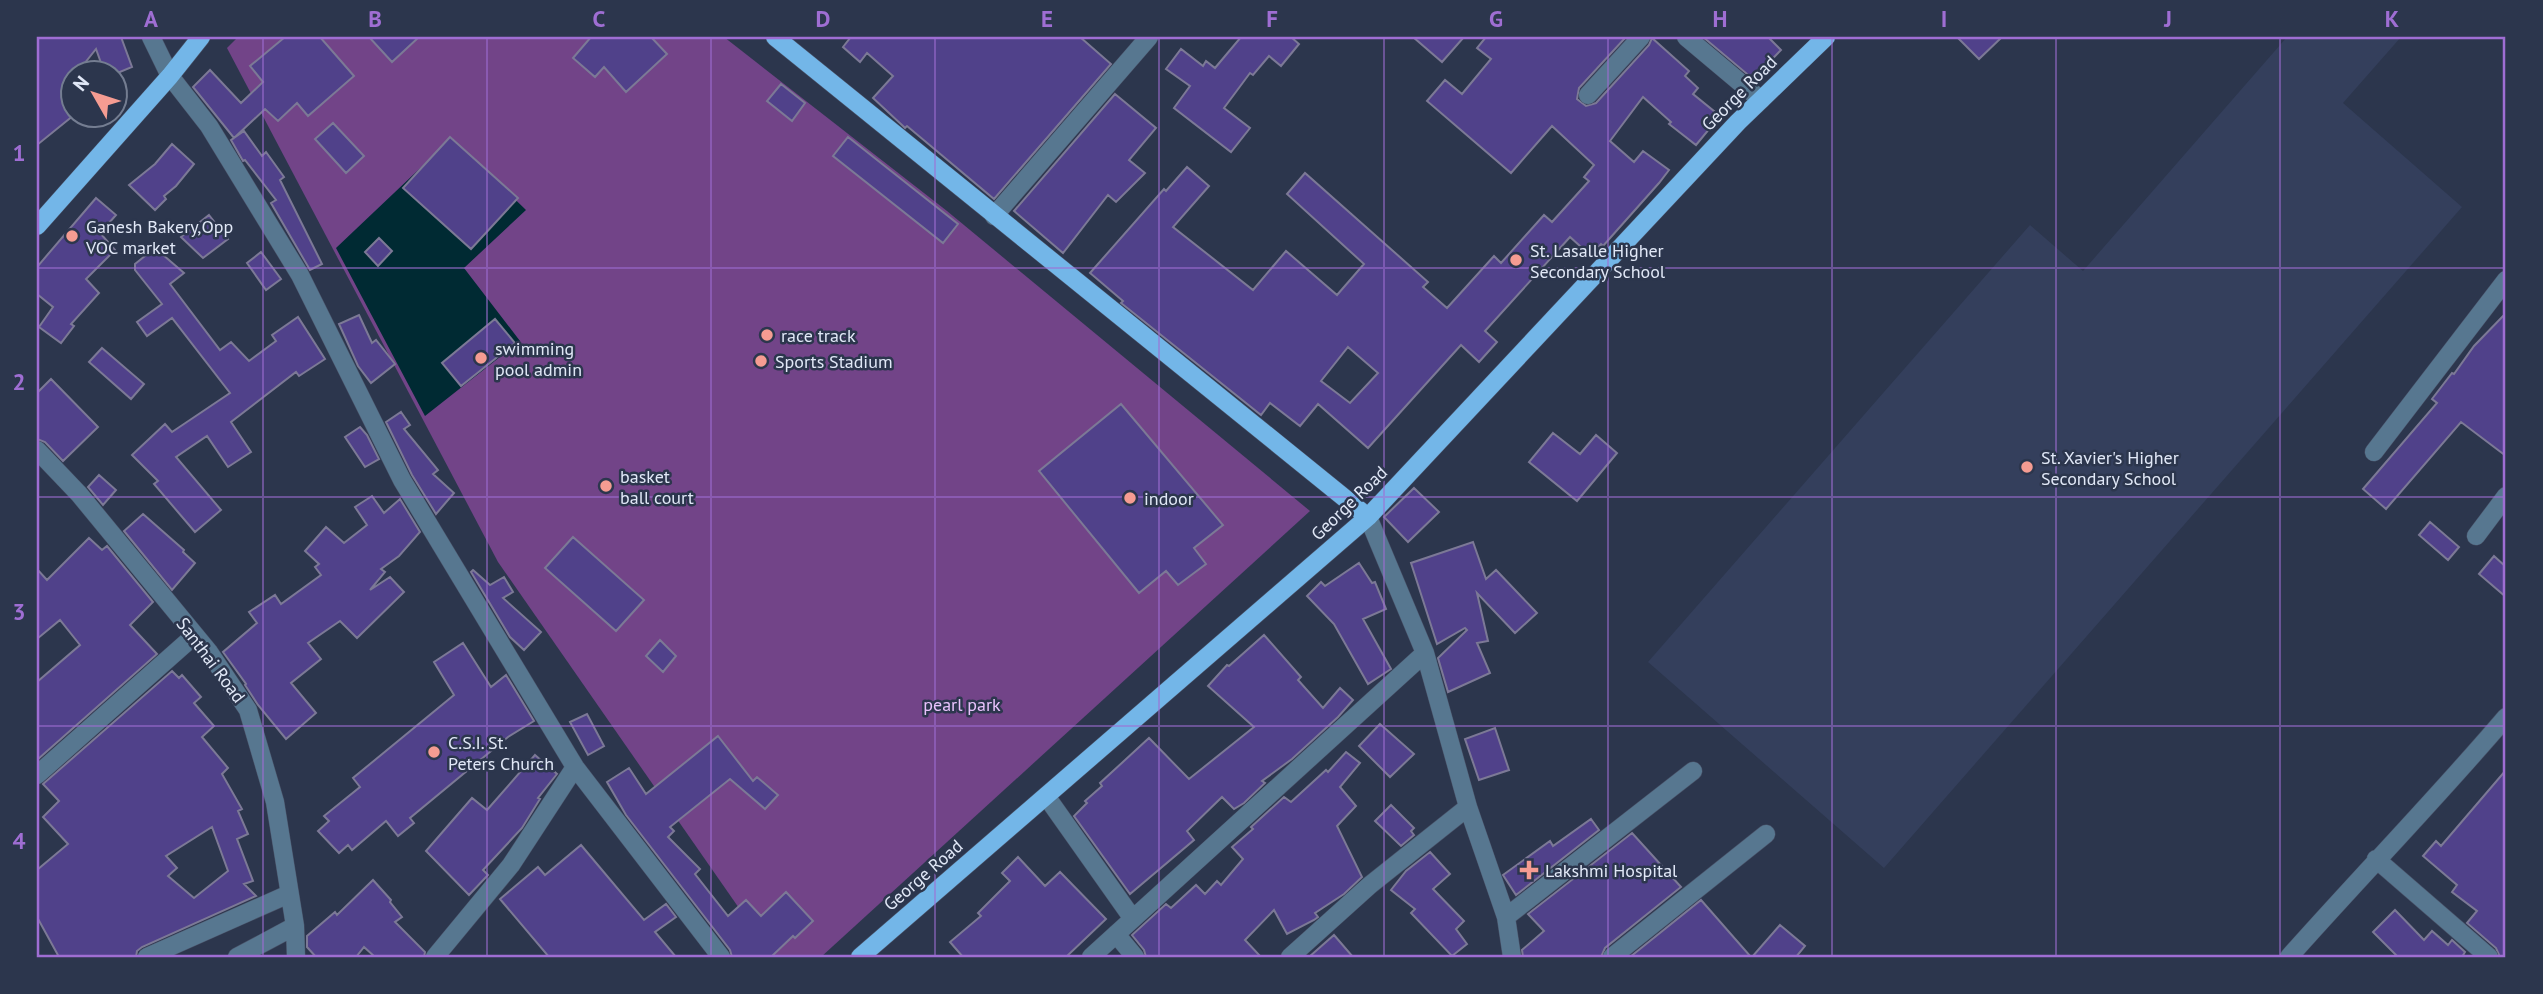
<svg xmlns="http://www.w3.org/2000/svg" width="2543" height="994" font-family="'PT Sans',sans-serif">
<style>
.built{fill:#343f5c}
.green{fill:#724488}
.water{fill:#002a33}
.building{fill:#50418a;stroke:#7c7996;stroke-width:2;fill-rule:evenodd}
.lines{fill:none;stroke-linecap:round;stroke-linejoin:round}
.minor-casing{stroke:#495268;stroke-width:19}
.major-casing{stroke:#495268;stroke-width:19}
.minor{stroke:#577790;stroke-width:18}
.major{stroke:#73b6e8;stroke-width:18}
.grid{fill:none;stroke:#9f6ed3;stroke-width:2;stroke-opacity:0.55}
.poi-dot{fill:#f59c92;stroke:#2c364d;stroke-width:2.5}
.labels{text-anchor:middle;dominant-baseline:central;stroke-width:5;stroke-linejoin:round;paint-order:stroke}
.street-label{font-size:18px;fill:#e1e8f7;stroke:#2c364d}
.poi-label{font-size:18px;fill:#e1e8f7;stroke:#2c364d;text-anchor:start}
.park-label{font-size:18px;fill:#e8c2fc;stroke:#2c364d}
.neatline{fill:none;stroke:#9f6ed3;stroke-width:2.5}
.grid-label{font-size:23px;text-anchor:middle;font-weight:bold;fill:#9f6ed3}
</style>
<rect width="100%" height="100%" fill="#2c364d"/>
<path class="built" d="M2287,37H2401L2343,103L2462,207L1884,868L1648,662L2030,225L2083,271Z"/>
<path class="green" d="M238,37H724L947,211L1310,511L821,957H773L498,562L227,48Z"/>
<path class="water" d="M452,138L526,210L464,268L520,341L425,416L336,248Z"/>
<path class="building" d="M37,37H121L132,67L115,74H105L96,49L76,74H74V115L37,145Z
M285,37H320L354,76L308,116L297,103L278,121L265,109L234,138L193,87L210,70L241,103L263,82L250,66Z
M369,37H419L392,62Z
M591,37H651L667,54L626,92L604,67L595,77L573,58Z
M848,37H1080L1111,64L994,199L907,126L905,128L903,126L873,98L893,76L867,53L860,62L843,47L850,38Z
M1241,37H1291L1299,44L1281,66L1269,56L1253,75L1250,73L1224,108L1250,128L1231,152L1174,108L1190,86L1166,69L1181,49L1203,66L1206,61L1215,68Z
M1413,37H1464L1442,62Z
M1486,37H1626L1579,88L1577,99L1586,106L1596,103L1649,45L1652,38L1689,71L1685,76L1698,88L1693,94L1720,116L1696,145L1669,124L1671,122L1643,97L1610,141L1634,162L1643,151L1669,170L1659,183L1603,246L1601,244L1591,256L1570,237L1485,331L1497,342L1479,362L1461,345L1368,448L1318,404L1300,426L1270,403L1261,415L1121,303L1123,301L1090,273L1164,189L1166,191L1187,167L1209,186L1173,227L1253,290L1286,251L1337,295L1364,264L1287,194L1305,173L1428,282L1423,287L1447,308L1494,256L1501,263L1544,215L1552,222L1589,181L1584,177L1594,165L1552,126L1511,173L1427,101L1445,80L1462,94L1491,59L1477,48ZM1348,347L1378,373L1350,403L1321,381Z
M1703,37H1768L1781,50L1753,79Z
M1957,37H2002L1979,59Z
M781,84L805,103L792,121L767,101Z
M1115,94L1156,128L1129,160L1145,173L1116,202L1108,195L1063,253L1014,211Z
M333,123L364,156L346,173L315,139Z
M244,131L262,156L266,152L284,177L280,180L322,264L310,270L271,203L276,200L245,160L243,161L231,140Z
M450,137L518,198L471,249L403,188Z
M848,137L958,224L943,243L833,156Z
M172,144L194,164L176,186L164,196L166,199L155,210L129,185L155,164Z
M96,198L116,215L100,233L115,250L86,279L99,293L71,324L74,326L61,343L39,327L53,307L37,294V267Z
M209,215L228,239L203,258L181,237Z
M379,238L392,251L378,266L365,252Z
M155,248L184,273L170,284L220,350L231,342L249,361L276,341L272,335L298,317L325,359L299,376L296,372L231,422L251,452L228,467L207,436L176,457L221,510L195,532L154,484L158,481L132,455L165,424L172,432L230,393L172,318L147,336L137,322L162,304L135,270V264Z
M261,252L281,279L266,290L247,263Z
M2506,313V456L2461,422L2386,509L2363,489L2437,403L2432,399L2452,373L2454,374L2474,346Z
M359,315L372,343L376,340L395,364L371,383L358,366L339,324Z
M495,319L515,343L461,386L442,363Z
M102,348L144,384L131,399L89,362Z
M51,379L98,427L63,461L45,442L37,439V393Z
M1121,404L1223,525L1194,548L1206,564L1178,585L1166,571L1139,593L1039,471Z
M401,412L410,425L404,429L438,470L433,474L454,493L436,514L412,475L386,422Z
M360,427L367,435L379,459L365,467L345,437Z
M1553,433L1580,454L1596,435L1617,453L1577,501L1529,462Z
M99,475L116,490L103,505L88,487Z
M1414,488L1439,512L1408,542L1384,517Z
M372,496L384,513L400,499L420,532L399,556L381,569L385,572L370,590L390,577L404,592L357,638L340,621L308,643L321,659L291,683L316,713L286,739L258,705L245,685L246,684L223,652L257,623L249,612L275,595L281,604L321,575L315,567L319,564L305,551L326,527L344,543L367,525L355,507Z
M143,514L184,550L183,552L195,563L172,590L124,531Z
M2430,522L2459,547L2448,560L2419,535Z
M573,537L644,600L616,631L545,568Z
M89,538L102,550L107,546L153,602L130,625L157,654L37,760V682L80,645L60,620L37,639V569L47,580Z
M1473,542L1486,579L1496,570L1537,613L1515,633L1477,593L1488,641L1477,643L1490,673L1448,692L1438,658L1467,630L1465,628L1437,644L1411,563Z
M2494,556L2506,567V597L2479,574Z
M1359,563L1372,583L1375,582L1386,609L1363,619L1391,669L1368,684L1334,624L1307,596L1321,582L1325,586Z
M473,570L490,585L504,577L513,592L503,598L541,632L524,650L510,637L471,572Z
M1264,635L1301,677L1298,680L1323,708L1340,688L1353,700L1338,717L1292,759L1262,781L1265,783L1244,803L1234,809L1222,797L1187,831L1194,840L1130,894L1074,816L1087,803L1085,801L1102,786L1100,783L1149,738L1189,779L1254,727L1208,686L1227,665L1229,666Z
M660,640L676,656L663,672L646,656Z
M463,643L491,687L506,675L534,721L508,737L410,818L414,823L398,836L386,821L352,850L348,845L339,853L318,831L329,821L324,816L360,787L353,778L454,695L434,662Z
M172,671L179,678L182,675L201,697L194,703L214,726L202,737L228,768L222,774L242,809L238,811L248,834L237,839L253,881L244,884L256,896L142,947L137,951L136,957H59L37,917V870L68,844L43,817L59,801L43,784ZM212,827L228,871L194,898L168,876L177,868L166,856Z
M587,714L604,746L588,755L570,722Z
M1380,724L1414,754L1390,777L1359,746Z
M1495,728L1509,770L1479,780L1465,739Z
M718,736L753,781L757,777L778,795L765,809L730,779L670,827L674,831L668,837L700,869L695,874L728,916L746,900L761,916L786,892L813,921L795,938L793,936L771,957H732L730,950L626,815L607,782L629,768L646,794Z
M1346,752L1360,763L1340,787L1356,806L1337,826L1362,877L1344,894L1315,913L1318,917L1314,920L1287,934L1274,910L1245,940L1261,957H1146L1144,950L1132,935L1166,904L1171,908L1196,885L1205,894L1217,881L1221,885L1243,859L1232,847L1253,829L1251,827L1284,797L1291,802L1326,770L1328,772Z
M535,755L557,774L538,798L540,799L522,828L483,870L488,875L469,895L426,851L472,798L487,810Z
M2506,770V957H2500L2496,948L2467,923L2477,911L2452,892L2457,885L2423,856L2436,841L2441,846Z
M1391,805L1414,828L1411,831L1414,835L1401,846L1375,821Z
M1591,819L1599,830L1516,895L1503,875L1550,841L1553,846Z
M1632,833L1681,887L1605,948L1601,957H1523L1522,950L1544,931L1528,914Z
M581,845L644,920L666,904L676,917L655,932L676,957H549L500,899L538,867L545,875Z
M1430,852L1450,874L1433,889L1464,921L1456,929L1467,944L1452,956L1411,913L1415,909L1391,890L1406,871Z
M1018,857L1045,886L1060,872L1106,919L1066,957H963L950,942L981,916L978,913L1010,881L1002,873Z
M373,880L391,900L390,902L402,917L395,922L425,952L424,957H375L364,947L356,957H316L307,947V936L335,912L337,915Z
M1701,900L1751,957H1630Z
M2395,910L2424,940L2432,931L2448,945L2452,940L2465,952L2462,957H2398L2373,932Z
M1780,925L1805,946L1796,957H1752Z
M1334,935L1353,957H1309Z"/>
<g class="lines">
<g class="minor-casing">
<path id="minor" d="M151,37L170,76L209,126L300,275L402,480L575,767L721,957
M1686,37L1761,100
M1588,95L1641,37
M994,216L1149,37
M37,450L79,494L209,652L248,710L275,802L295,926L296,957
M2374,452L2506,280
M1368,517L1425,653L1468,807L1506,917L1512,957
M2476,536L2506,496
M37,775L195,635
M1046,796L1133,919
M2376,859L2489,957
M1506,917L1693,771
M1116,934L1135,957
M147,957L289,894
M237,957L295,926
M435,957L511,865L575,767
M1091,957L1425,653
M1290,957L1370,885L1468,807
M1612,957L1766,834
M2289,957C2361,876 2436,799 2506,717"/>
</g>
<g class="major-casing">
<path id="major" d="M775,37L1368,517
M37,226L170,76L201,37
M860,957L1368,517L1738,122L1826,37"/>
</g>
<use href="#minor" class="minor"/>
<use href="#major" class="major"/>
</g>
<path class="grid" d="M263,37V957M487,37V957M711,37V957M935,37V957M1159,37V957M1384,37V957M1608,37V957M1832,37V957M2056,37V957M2280,37V957M37,268H2506M37,497H2506M37,726H2506"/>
<g class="poi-dot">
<circle cx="72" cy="236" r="7"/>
<circle cx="1516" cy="260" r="7"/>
<circle cx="767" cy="335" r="7"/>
<circle cx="481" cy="358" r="7"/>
<circle cx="761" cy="361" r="7"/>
<circle cx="2027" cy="467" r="7"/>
<circle cx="606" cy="486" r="7"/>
<circle cx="1130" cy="498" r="7"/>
<circle cx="434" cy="752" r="7"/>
<path d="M1525.5 859.5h7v7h7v7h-7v7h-7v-7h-7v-7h7z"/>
</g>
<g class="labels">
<g class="street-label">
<text transform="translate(1739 93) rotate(-45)">George Road</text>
<text transform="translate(1349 503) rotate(-44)">George Road</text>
<text transform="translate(211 660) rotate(53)">Santhai Road</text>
<text transform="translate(923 875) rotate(-41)">George Road</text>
</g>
<g class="poi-label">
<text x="86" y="226">Ganesh Bakery,Opp<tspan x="86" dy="21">VOC market</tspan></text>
<text x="1530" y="250">St. Lasalle Higher<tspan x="1530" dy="21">Secondary School</tspan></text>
<text x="781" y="335">race track</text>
<text x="495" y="348">swimming<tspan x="495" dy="21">pool admin</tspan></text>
<text x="775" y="361">Sports Stadium</text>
<text x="2041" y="457">St. Xavier's Higher<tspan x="2041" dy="21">Secondary School</tspan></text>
<text x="620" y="476">basket<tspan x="620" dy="21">ball court</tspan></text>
<text x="1144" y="498">indoor</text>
<text x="448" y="742">C.S.I. St.<tspan x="448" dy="21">Peters Church</tspan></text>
<text x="1545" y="870">Lakshmi Hospital</text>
</g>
<g class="park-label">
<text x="962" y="704">pearl park</text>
</g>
</g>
<rect width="2543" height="994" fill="none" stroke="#2c364d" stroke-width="77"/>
<g transform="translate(94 94) rotate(309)"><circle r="33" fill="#2c364d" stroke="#747d91" stroke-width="2"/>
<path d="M0-5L12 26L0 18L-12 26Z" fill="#f59c92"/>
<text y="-10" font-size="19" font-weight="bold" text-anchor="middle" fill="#e1e8f7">N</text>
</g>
<rect x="38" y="38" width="2466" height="918" class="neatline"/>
<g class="grid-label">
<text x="151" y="27">A</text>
<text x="375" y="27">B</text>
<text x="599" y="27">C</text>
<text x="823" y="27">D</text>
<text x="1047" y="27">E</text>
<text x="1272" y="27">F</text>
<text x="1496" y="27">G</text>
<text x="1720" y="27">H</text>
<text x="1944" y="27">I</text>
<text x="2168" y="27">J</text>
<text x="2392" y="27">K</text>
<text x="19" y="161">1</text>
<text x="19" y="390">2</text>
<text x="19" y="620">3</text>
<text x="19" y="849">4</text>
</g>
</svg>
